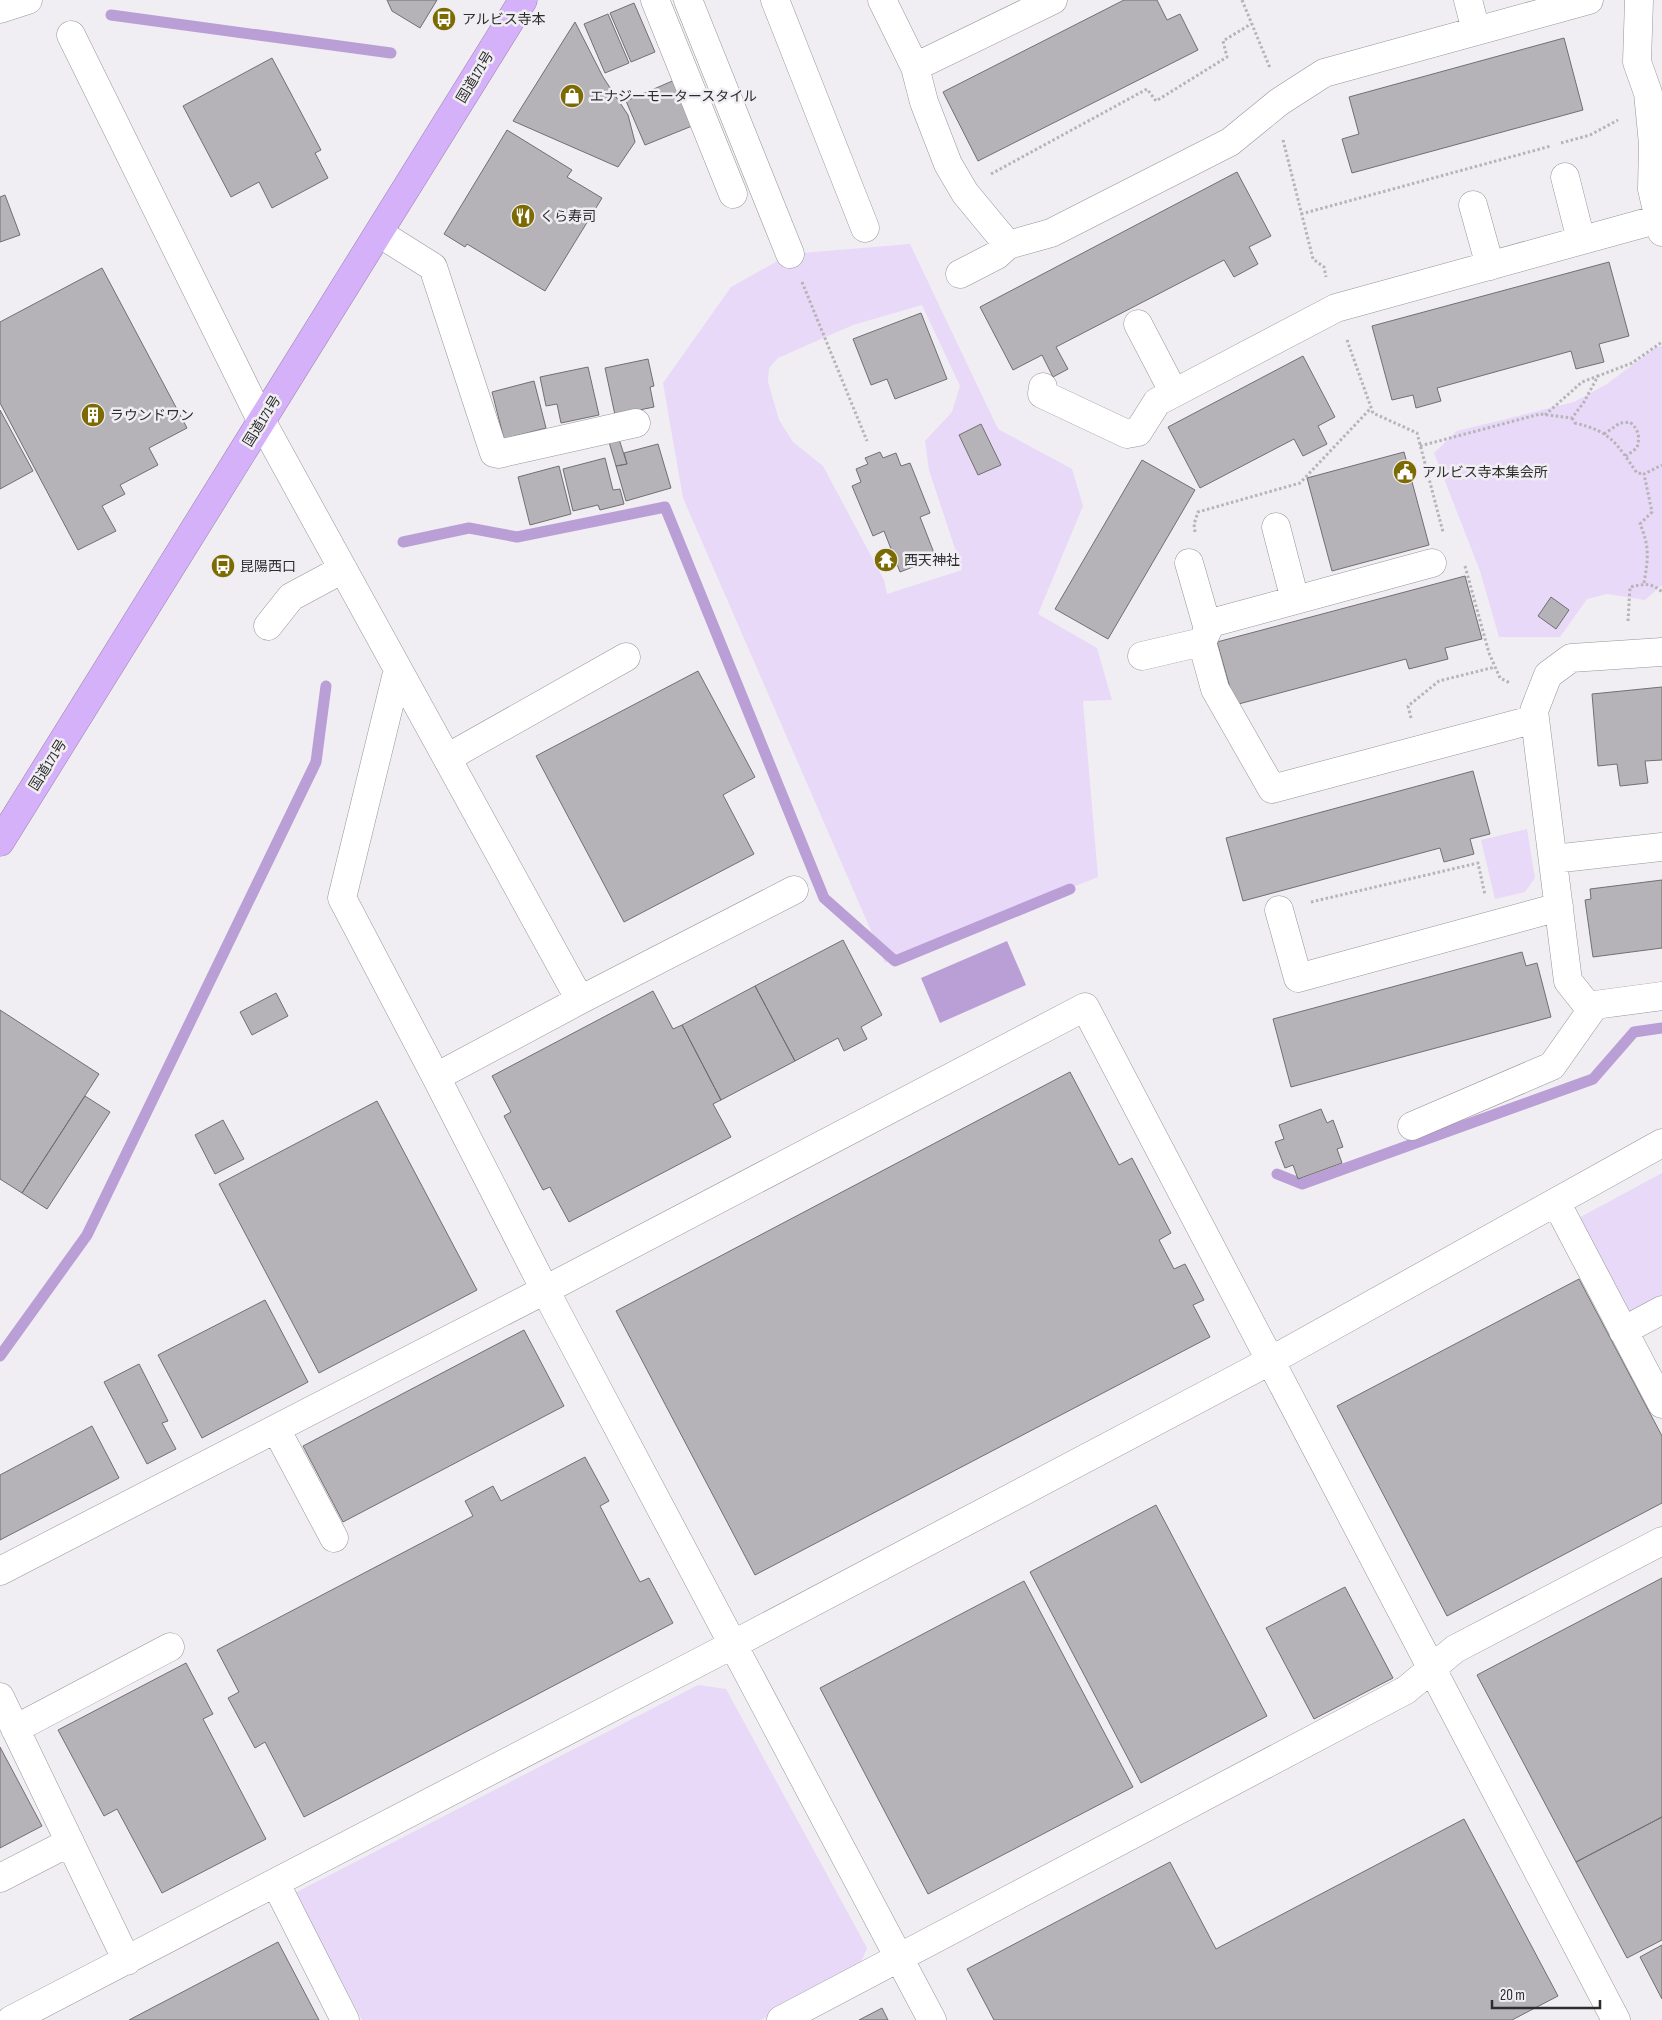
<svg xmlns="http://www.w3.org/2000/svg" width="1662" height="2020" font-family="'Sofia Sans Condensed','Noto Sans JP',sans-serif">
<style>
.green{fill:#e8d9f8;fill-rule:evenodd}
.water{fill:#ba9ed6}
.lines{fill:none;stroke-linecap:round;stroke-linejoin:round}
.stream{stroke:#ba9ed6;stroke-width:11}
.building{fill:#b5b3b7;stroke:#716f72}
.minor-casing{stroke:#969598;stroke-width:29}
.highway-casing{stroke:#9a83b1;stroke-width:29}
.path{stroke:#b5b4b7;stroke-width:3;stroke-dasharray:2.5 2.5;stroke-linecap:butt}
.minor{stroke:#fff;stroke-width:28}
.highway{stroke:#d4b1f8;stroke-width:28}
.labels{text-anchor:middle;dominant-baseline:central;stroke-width:5;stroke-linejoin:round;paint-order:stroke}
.poi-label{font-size:14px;fill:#2d2d2e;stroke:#f0eef2;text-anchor:start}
.street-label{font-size:14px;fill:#2d2d2e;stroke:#f0eef2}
</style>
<rect width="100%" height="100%" fill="#f0eef2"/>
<path class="green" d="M910,244L998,429L1072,469L1083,506L1038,614L1097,648L1112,700L1083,701L1098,877L885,963L683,498L663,383L731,287L790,254ZM922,305L960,386L952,412L925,441L929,470L962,570L887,594L884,580L823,466L793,442L779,420L768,382L769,368L778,358L853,325Z
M1662,346V585L1645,600L1607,594L1587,599L1560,637H1499L1480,571L1434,453L1457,431L1574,402L1607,384L1655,348Z
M1527,829L1535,878L1525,892L1495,899L1481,840Z
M1662,1173V1300L1631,1317L1575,1220Z
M698,1685L726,1689L867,1948L859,1967L761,2020H362L295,1893Z"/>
<path class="water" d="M1007,941L1026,985L940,1023L921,978Z"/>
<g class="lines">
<path class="stream" d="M111,15L391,53
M403,542L469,528L517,537L665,507L824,898L895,961L1070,889
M1277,1174L1302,1184L1593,1079L1634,1032L1662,1028
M0,1356L87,1235L316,762L326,686"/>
</g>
<path class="building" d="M387,0H437L420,28L392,11Z
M1124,0H1157L1167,20L1180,14L1198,50L978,161L943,92Z
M634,3L655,52L631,62L610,13Z
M608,14L629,63L605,73L584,24Z
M575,22L603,77L628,115L635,142L618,167L513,121Z
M1564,38L1583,110L1352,173L1342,139L1359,134L1349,97Z
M272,58L321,150L315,153L328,178L272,208L259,182L231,197L183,106Z
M677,79L697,124L645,145L626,101Z
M507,130L572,170L567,177L602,198L545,291L467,244L465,247L444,234Z
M1237,172L1271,236L1249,247L1258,264L1234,277L1224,260L1056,347L1068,369L1053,377L1042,355L1013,370L980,307Z
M5,195L20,235L0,242V197Z
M1609,262L1629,336L1599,344L1604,362L1576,369L1571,351L1437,388L1441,401L1416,408L1413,395L1392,400L1372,326Z
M102,268L187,428L149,448L158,465L120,485L125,494L102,506L116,531L78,550L0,403V322Z
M921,313L947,379L895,399L887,379L871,385L853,339Z
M1303,356L1335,417L1318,426L1327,444L1303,456L1294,439L1200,488L1168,427Z
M648,359L654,386L650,387L654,407L615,415L605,368Z
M588,367L599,415L561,423L557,404L546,406L540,377Z
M534,381L546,428L504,439L492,392Z
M0,410L33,471L0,489Z
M981,424L1001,465L978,475L959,435Z
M619,439L627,464L616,466L609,442Z
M658,444L671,488L626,501L616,466L627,464L624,453Z
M880,452L883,458L896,453L901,466L910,463L930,513L920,517L936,558L900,572L884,531L873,536L852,486L861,482L856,469L868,464L865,458Z
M1404,452L1429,545L1332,571L1307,478Z
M605,458L613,490L620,489L624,504L600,510L598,505L573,511L563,469Z
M1142,460L1195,490L1108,639L1055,609Z
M559,466L571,514L530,525L518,477Z
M1465,576L1482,639L1445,648L1448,659L1409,669L1406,659L1235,705L1217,642Z
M1551,597L1569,610L1556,629L1538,616Z
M698,671L755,777L723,795L754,854L624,922L536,756Z
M1662,687V760L1645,761L1648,783L1620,786L1617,764L1598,766L1592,694Z
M1473,771L1490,834L1470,839L1474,854L1444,862L1440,848L1243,901L1226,838Z
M1662,880V948L1593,957L1585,900L1591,899L1590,889Z
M843,940L882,1015L861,1027L867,1039L844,1051L838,1038L795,1061L755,986Z
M1522,952L1526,966L1537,963L1551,1017L1291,1087L1273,1019Z
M755,986L795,1061L721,1100L682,1025Z
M653,991L673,1029L682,1025L721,1100L713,1104L731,1137L569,1222L550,1187L543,1190L504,1116L511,1112L492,1076Z
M276,993L288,1016L252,1035L240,1012Z
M0,1010L99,1074L22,1193L0,1179Z
M1070,1072L1119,1165L1132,1158L1171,1233L1159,1240L1174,1269L1185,1264L1204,1300L1193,1305L1210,1337L755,1575L616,1311Z
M85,1096L110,1112L47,1209L22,1193Z
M377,1101L477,1290L319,1373L219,1184Z
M1321,1109L1327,1123L1333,1120L1343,1147L1337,1149L1342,1163L1298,1179L1293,1165L1285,1168L1275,1142L1284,1139L1279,1125Z
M223,1120L244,1159L215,1174L195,1135Z
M1579,1279L1662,1436V1503L1447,1616L1337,1406Z
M265,1300L308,1382L202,1438L158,1355Z
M524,1330L564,1406L343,1522L303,1446Z
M139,1364L168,1421L162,1423L176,1449L147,1464L104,1382Z
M92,1426L119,1478L0,1540V1475Z
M585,1457L609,1501L600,1506L640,1582L649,1578L673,1623L304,1817L265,1742L255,1748L228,1698L239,1692L217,1650L473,1516L465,1501L493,1486L501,1501Z
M1156,1505L1267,1716L1141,1783L1030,1572Z
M1662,1578V1817L1576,1862L1477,1675Z
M1024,1581L1133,1787L928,1894L820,1688Z
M1345,1587L1393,1678L1314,1719L1266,1628Z
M186,1663L213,1714L203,1719L266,1839L162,1893L117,1809L104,1816L58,1730Z
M0,1747L42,1826L0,1848Z
M1662,1817V1940L1627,1958L1576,1862Z
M1464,1819L1558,1996L1512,2020H994L967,1969L1170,1862L1216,1949Z
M278,1942L319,2020H129Z
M1662,1945V1999L1640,1957Z
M882,2008L888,2020H859Z"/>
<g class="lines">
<g class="minor-casing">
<path id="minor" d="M655,0L733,194
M688,0L790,254
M775,0L865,228
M882,0L915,67L924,102L948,164L965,193L1008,245L1051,233L1230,142L1279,102L1324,73L1589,0
M1468,0L1476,31
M1639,0L1637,62L1648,93L1653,144L1652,189L1662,232
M0,9L28,0
M71,35L262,422L580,1000
M915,67L1053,0
M1565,177L1581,240
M1473,205L1490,266
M379,233L433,267L494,453L498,454L636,423
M960,274L997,255L1008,245
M1138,324L1174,393
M1043,387L1042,394L1127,434L1138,432L1157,402L1336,308L1659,219
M1276,527L1295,600
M1189,563L1208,629
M1432,563L1211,623L1202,642L1215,689L1272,789L1535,719
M268,626L291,597L343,569
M1142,656L1202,642
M398,669L342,898L436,1077L545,1290L932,2020
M447,758L626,657
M1553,859L1662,847
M1279,910L1298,978L1559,907
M1591,1010L1568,981L1534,711L1548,675L1571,658L1662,652
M436,1077L580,1000L794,890
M1412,1126L1552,1066L1595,1005L1662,996
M1556,1202L1662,1404
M1623,1331L1662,1310
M276,1429L334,1538
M0,1571L545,1290L1085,1007L1616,2020
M0,1697L127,1961
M15,1729L170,1647
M0,1878L70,1842
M276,1884L345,2020
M11,2020L734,1644L1270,1361L1662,1143
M781,2020L1406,1690L1455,1649L1662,1541"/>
</g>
<g class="highway-casing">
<path id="highway" d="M0,842L523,0"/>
</g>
<path class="path" d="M1242,0L1270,68
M1283,140L1313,259L1324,267L1326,277
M1561,143L1590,135L1618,120
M991,174L1147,89L1156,101L1227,57L1223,41L1251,24
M1301,214L1551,146
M802,282L867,441
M1347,340L1373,413L1417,433L1443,532
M1545,415L1582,382L1598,376
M1572,418L1575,423C1612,432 1616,443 1637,473L1644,474
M1604,434L1620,423L1630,422C1639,430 1640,437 1637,448L1626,456
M1420,446L1540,414L1572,418L1584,402L1598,376L1632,363L1662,342
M1195,532L1194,524L1198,512L1300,483L1371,408
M1465,566L1489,653L1500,678L1510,683
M1644,583C1648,559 1650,547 1640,524L1652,512L1644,474L1662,465
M1628,621L1630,587C1644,584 1651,582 1662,592
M1411,718L1408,706L1439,681L1495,667
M1311,902L1478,863L1485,895"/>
<use href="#minor" class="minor"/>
<use href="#highway" class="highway"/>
</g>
<defs>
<g id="bus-disc" transform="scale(1.25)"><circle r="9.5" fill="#7c6a02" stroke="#f0eef2"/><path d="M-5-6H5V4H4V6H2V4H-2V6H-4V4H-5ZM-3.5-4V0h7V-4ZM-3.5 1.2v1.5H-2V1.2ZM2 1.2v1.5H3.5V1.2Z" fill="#fff"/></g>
<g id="shop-disc" transform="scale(1.25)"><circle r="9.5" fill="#7c6a02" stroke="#f0eef2"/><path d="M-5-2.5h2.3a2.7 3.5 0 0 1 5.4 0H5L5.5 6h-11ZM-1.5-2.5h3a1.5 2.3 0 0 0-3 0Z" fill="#fff"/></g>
<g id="restaurant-disc" transform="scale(1.25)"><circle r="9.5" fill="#7c6a02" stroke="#f0eef2"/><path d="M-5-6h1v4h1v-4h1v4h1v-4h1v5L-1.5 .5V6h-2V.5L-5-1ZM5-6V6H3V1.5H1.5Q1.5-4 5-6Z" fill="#fff"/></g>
<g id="building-disc" transform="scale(1.25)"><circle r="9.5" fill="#7c6a02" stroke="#f0eef2"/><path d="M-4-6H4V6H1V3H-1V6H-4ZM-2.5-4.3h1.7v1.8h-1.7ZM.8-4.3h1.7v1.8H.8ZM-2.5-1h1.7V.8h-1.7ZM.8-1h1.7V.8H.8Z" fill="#fff"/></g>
<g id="civic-disc" transform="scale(1.25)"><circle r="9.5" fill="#7c6a02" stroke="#f0eef2"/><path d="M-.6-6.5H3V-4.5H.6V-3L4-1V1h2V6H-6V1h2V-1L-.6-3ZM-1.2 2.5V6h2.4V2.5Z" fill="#fff"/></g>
<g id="temple-disc" transform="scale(1.25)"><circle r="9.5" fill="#7c6a02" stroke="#f0eef2"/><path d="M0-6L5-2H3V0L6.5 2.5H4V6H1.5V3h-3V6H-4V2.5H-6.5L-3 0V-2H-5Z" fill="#fff"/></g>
</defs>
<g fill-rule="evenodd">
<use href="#bus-disc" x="444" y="19"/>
<use href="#shop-disc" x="572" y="96"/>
<use href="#restaurant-disc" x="523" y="216"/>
<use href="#building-disc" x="93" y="415"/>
<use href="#civic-disc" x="1405" y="472"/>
<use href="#temple-disc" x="886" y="560"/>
<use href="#bus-disc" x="223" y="566"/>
</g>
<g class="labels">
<g class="poi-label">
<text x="462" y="19">アルビス寺本</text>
<text x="590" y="96">エナジーモータースタイル</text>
<text x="540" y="216">くら寿司</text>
<text x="110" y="415">ラウンドワン</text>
<text x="1422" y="472">アルビス寺本集会所</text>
<text x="904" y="560">西天神社</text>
<text x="240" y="566">昆陽西口</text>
</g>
<g class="street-label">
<text transform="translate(475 77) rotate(-59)">国道171号</text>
<text transform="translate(262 421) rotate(-58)">国道171号</text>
<text transform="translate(48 765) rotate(-58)">国道171号</text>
</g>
</g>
<path d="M1492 2000v8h108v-8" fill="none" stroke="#2d2d2e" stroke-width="2.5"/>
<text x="1500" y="2000" font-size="15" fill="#2d2d2e" stroke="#f0eef2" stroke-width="4" paint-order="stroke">20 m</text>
</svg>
